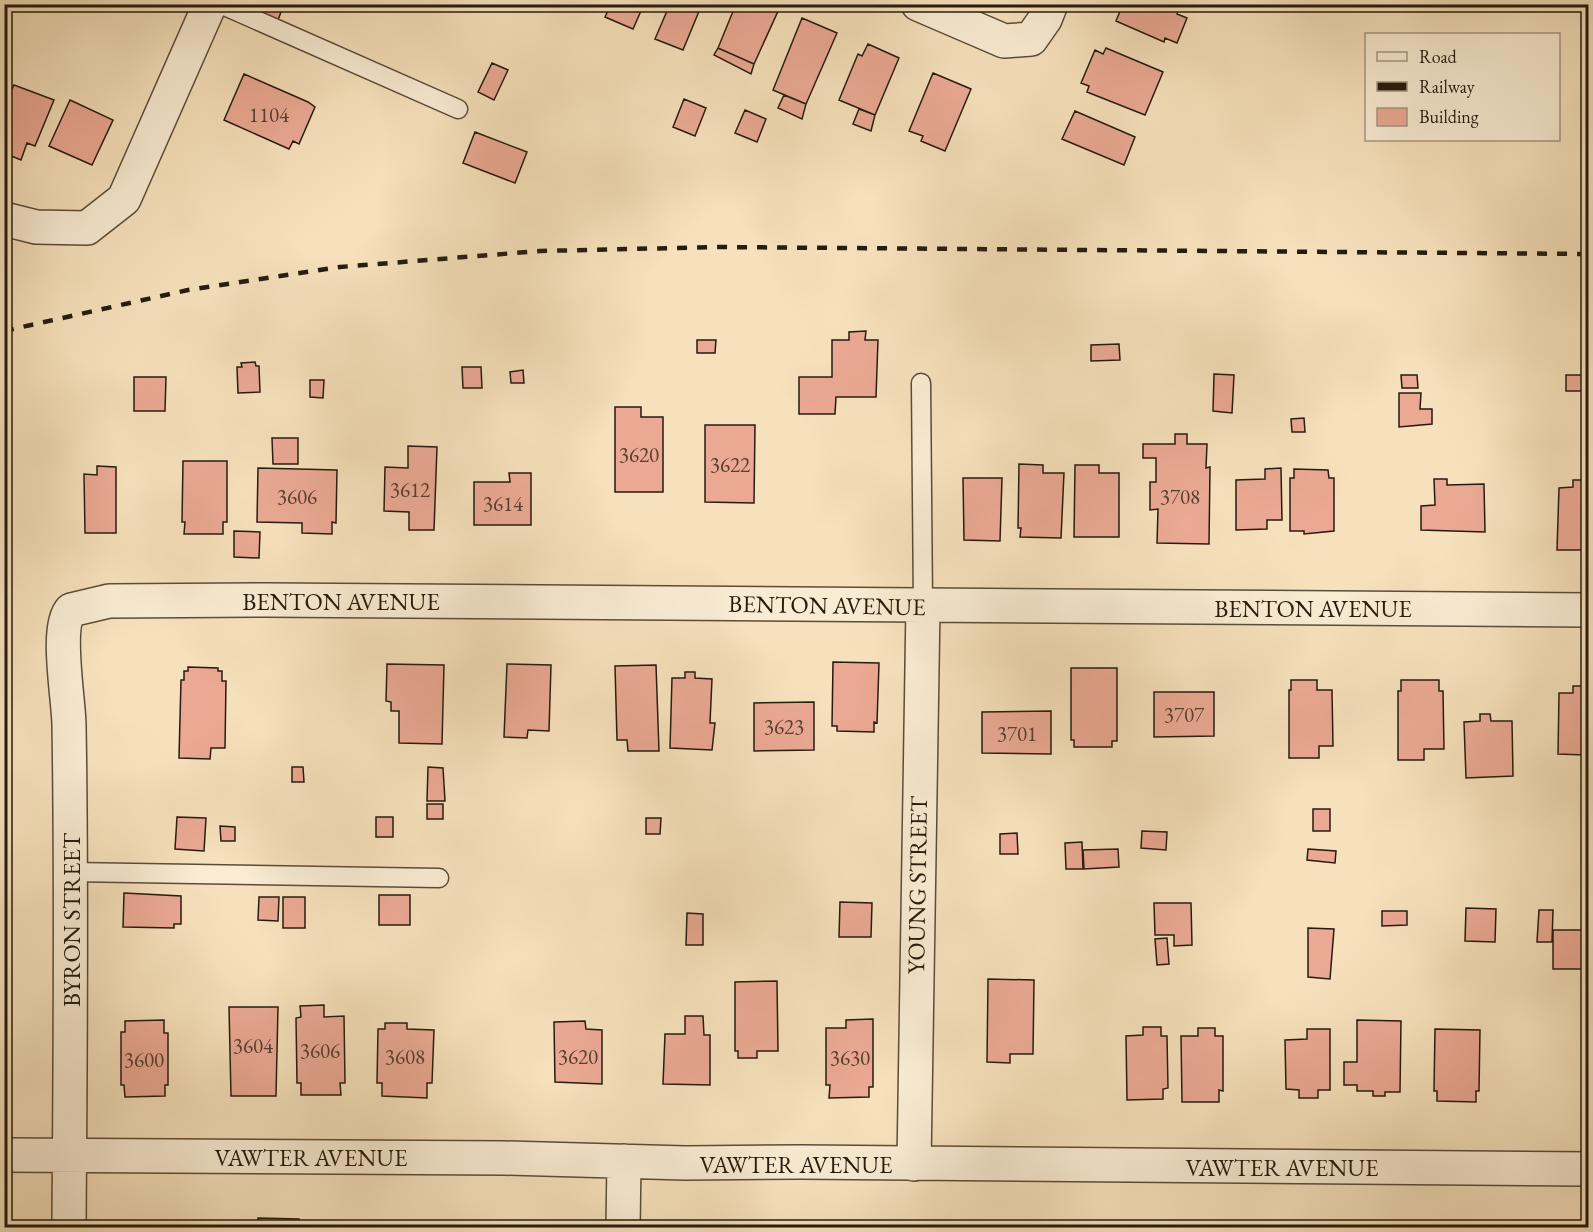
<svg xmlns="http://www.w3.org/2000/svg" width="1593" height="1232" font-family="'EB Garamond',serif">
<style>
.building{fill:#eba994;stroke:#261b0d;stroke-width:1.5}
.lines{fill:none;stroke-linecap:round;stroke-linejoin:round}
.lane-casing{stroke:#5a4c39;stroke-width:21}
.street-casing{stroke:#5a4c39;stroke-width:36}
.lane{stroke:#f9ecd3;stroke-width:18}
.street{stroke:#f9ecd3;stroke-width:33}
.rail{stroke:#261b0d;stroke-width:4.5;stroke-dasharray:10 10;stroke-linecap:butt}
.labels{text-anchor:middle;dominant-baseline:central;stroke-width:5;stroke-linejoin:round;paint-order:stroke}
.number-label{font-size:21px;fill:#573e2f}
.street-label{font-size:24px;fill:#261b0d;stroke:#f9ecd3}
</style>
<rect width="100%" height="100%" fill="#f6e1bc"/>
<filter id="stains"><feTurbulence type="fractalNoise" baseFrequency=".00333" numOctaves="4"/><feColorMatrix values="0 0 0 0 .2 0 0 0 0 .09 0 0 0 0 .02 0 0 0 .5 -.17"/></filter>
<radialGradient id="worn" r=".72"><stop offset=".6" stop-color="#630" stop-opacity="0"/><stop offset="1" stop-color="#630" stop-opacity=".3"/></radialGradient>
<path class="building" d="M243,4H284L278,20Z
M611,4H644L633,29L605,17Z
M670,4H702L683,50L655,39Z
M736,4H768L779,9L754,64L718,48Z
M1123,4H1181L1177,14L1187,18L1177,43L1165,38L1164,42L1116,21Z
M1587,4H1588V121H1587Z
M802,18L837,33L806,104L773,90Z
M868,44L899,58L875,115L839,100L858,54L862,56Z
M718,48L754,64L751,74L714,55Z
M1106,48L1163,72L1145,115L1087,92L1089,86L1081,83L1095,50L1103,54Z
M4,57L11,59L4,74Z
M492,63L508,70L494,100L478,92Z
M933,73L971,89L945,151L921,141L923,136L909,131Z
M244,74L308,102L315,107L299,144L293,141L289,149L224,120Z
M14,85L54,100L35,146L27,143L21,160L4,153V96L8,87L12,89Z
M784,95L806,104L802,119L778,108Z
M684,99L706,108L695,136L673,127Z
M70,100L113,120L92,165L49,146Z
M859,109L875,115L871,131L853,124Z
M745,110L766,119L757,142L735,133Z
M1075,111L1135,137L1124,165L1062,139Z
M475,132L527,152L515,183L463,163Z
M866,331L865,340H878L876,397H836L835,414H799V377H832V340H849V332Z
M697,340H716L715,353H697Z
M1119,344L1120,360L1091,361V345Z
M255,362L256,366H259L260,392L238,393L237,367H242L241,363Z
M462,367H481L482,388H463Z
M523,370L524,383H511L510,372Z
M1214,374L1234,375L1232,413L1213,411Z
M1401,375H1417L1418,388H1402Z
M1566,375H1588V391H1566Z
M134,377H166L165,411H134Z
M310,380H324L323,398L310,397Z
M1399,393H1421L1420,409H1432V424L1399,427Z
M615,407H641V417H663V492H615Z
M1304,418L1305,432H1292L1291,419Z
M705,425H755L754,503L705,502Z
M1175,434H1187V444H1207L1206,468L1210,467L1209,544L1157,543L1158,509L1150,510V482H1156V458H1143V444H1175Z
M272,438H298V464H273Z
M408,446L437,447L434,530H409V512L384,511L385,467L408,468Z
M183,461H227V522H223V534H184L185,522H182Z
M1019,464L1043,465V473H1064L1061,538L1020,537L1021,528H1018Z
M1075,465H1099V473H1119V537H1074Z
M97,466L116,467V533H85L84,474L97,475Z
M258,468L337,470L336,523L332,522V534L302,533V523L257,522Z
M1281,468L1282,520H1267V529L1236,530V480L1265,479V469Z
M1294,469L1328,470L1329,478H1334V531L1304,534V531H1290V478H1294Z
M509,473H531V525H474V482H510Z
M963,478H1002L1000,541L964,540Z
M1434,479H1447V485L1484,484L1485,532L1421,530V506L1435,505Z
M1573,480H1588V550H1557L1559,488L1573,487Z
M234,531L260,532L259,558L234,557Z
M833,662L879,663L877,723L874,722V732L837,731V726H832Z
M387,664L444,665L442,744L399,743V711H391V702L386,701Z
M507,664L551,665L549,731L528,730L527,738L504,737Z
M656,665L659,751H628L627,740H617L615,666Z
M188,667L218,668V671H222V681H226L225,748H211L210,759L179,758L181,680H184V671H188Z
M1071,668H1117V741H1112V747H1074V740H1071Z
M685,672H695V678L712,679L710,723H715L712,750L670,748L672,678H685Z
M1291,680H1317V690H1332L1333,746H1319V758H1289V690H1291Z
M1401,680H1439V691H1443L1444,749H1424V760H1398V691H1401Z
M1573,686H1585V692H1588V744H1584V755L1558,754L1559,693H1573Z
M1154,692H1214V736L1154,737Z
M814,702V750L754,751V703Z
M1051,711V754L982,753V712Z
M1480,714H1490L1491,721H1512L1513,776L1466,778L1464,722L1480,721Z
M292,767H303L304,782H292Z
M428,767L443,768L445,801H427Z
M427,804H443V819H427Z
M1313,809H1330V831H1313Z
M177,817L206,818L204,851L175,849Z
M376,817H393V837H376Z
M646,818H661L660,834H646Z
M220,826L235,827V841H221Z
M4,830H9L8,872H4Z
M1142,831L1167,832L1166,850L1141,848Z
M1017,833L1018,854H1000V834Z
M1082,842L1083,869H1066L1065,843Z
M1118,849L1119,867L1084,869L1083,850Z
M1308,849L1336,851L1335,863L1307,860Z
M124,893L181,896V924H174V928L123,927Z
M379,895H410V925H379Z
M259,897H279L278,921L258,920Z
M283,897H305V928H283Z
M840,902L872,903L871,937H839Z
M1154,903H1191L1192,945L1174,946V935H1155Z
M1466,908L1496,909L1495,942L1465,941Z
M1539,910H1553L1552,942H1537Z
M1382,911H1407V925L1382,926Z
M687,913L703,914V945H686Z
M4,923H6L7,962H4Z
M1308,928L1334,929L1330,979L1308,977Z
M1553,930H1588V969H1553Z
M1167,938L1169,964L1157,965L1155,939Z
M988,979L1034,980L1033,1054H1010V1063L987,1062Z
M777,981L778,1051H757V1058H738V1051H735V982Z
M324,1005V1017L344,1016L345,1083H340L341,1095H301V1083H297L296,1018L301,1017L300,1006Z
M229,1007H278L276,1096H231Z
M685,1016H703L704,1035H710V1085L663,1084L665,1034H685Z
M873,1019V1087H869V1097L829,1098L830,1085H826V1028H846V1020Z
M164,1020V1033H168V1085H165V1096L125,1097L124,1085H121V1032H125V1021Z
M1357,1020L1401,1021L1400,1092H1385V1096H1373V1091H1357V1085H1344V1062H1357Z
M585,1021L586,1029L602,1030V1084L555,1082L554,1022Z
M385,1023H407V1029L434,1030L432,1083H427V1098L382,1096V1083H377L378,1029H385Z
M1143,1027H1161V1036H1167L1168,1088L1163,1089V1099L1127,1100L1126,1036L1143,1035Z
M1198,1028H1215V1036H1223V1091L1219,1090V1102H1182L1181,1036H1198Z
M1307,1029H1330V1090H1318V1098H1299V1090L1286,1089L1285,1040L1307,1039Z
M1435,1029L1480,1030L1479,1091H1476V1102L1437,1101V1091H1434Z
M4,1048H7V1098H4Z
M258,1218L299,1219L298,1228H258Z"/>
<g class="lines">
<g class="lane-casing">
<path id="lane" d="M220,4L458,109
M921,383L923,606
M71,872L439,878"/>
</g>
<g class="street-casing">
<path id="street" d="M918,4L1004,41L1031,39L1045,19L1051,4
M4,219L36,227L87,228L124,199L210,4
M4,1155L504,1158L685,1163L801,1162L1588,1169
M914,1164L923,606
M69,1228C70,1060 72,893 69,726C69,700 55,627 71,610L109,601L267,600L1588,610
M623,1228L624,1161"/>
</g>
<use href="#lane" class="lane"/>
<use href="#street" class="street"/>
<path class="rail" d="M4,331L188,290L340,267L540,251L719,247L1588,254"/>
</g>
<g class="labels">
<g class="number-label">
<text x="269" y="114">1104</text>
<text x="639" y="454">3620</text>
<text x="730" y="464">3622</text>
<text x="410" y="489">3612</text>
<text x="297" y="496">3606</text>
<text x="1180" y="496">3708</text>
<text x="503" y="503">3614</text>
<text x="1184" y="714">3707</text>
<text x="784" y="726">3623</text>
<text x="1017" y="733">3701</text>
<text x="253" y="1045">3604</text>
<text x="320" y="1050">3606</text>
<text x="405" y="1056">3608</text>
<text x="578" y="1056">3620</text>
<text x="850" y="1057">3630</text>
<text x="144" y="1059">3600</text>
</g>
<g class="street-label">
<text x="341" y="601">BENTON AVENUE</text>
<text transform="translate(827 605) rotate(1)">BENTON AVENUE</text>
<text x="1313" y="608">BENTON AVENUE</text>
<text transform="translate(917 885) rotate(-89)">YOUNG STREET</text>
<text transform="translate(71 920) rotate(-90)">BYRON STREET</text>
<text x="311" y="1157">VAWTER AVENUE</text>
<text x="796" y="1164">VAWTER AVENUE</text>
<text x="1282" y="1167">VAWTER AVENUE</text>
</g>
</g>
<rect width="1593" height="1232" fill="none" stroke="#f6e1bc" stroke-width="24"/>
<rect x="6" y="6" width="1581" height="1220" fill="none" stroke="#261b0d" stroke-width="3"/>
<rect x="12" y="12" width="1569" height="1208" fill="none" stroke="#261b0d" stroke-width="1.5"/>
<rect x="1365" y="33" width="195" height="108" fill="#f9ecd3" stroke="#a59884" stroke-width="1.5"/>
<rect x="1377" y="52" width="30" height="9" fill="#f9ecd3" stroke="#a59884" stroke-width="1.5"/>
<text x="1419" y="63" font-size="18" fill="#261b0d">Road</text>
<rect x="1377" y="82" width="30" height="9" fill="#261b0d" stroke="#a59884" stroke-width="1.5"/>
<text x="1419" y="93" font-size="18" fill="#261b0d">Railway</text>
<rect x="1377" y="108" width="30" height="18" fill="#eba994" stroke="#a59884" stroke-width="1.5"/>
<text x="1419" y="123" font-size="18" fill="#261b0d">Building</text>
<rect width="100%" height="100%" filter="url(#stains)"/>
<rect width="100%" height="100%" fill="url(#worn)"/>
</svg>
